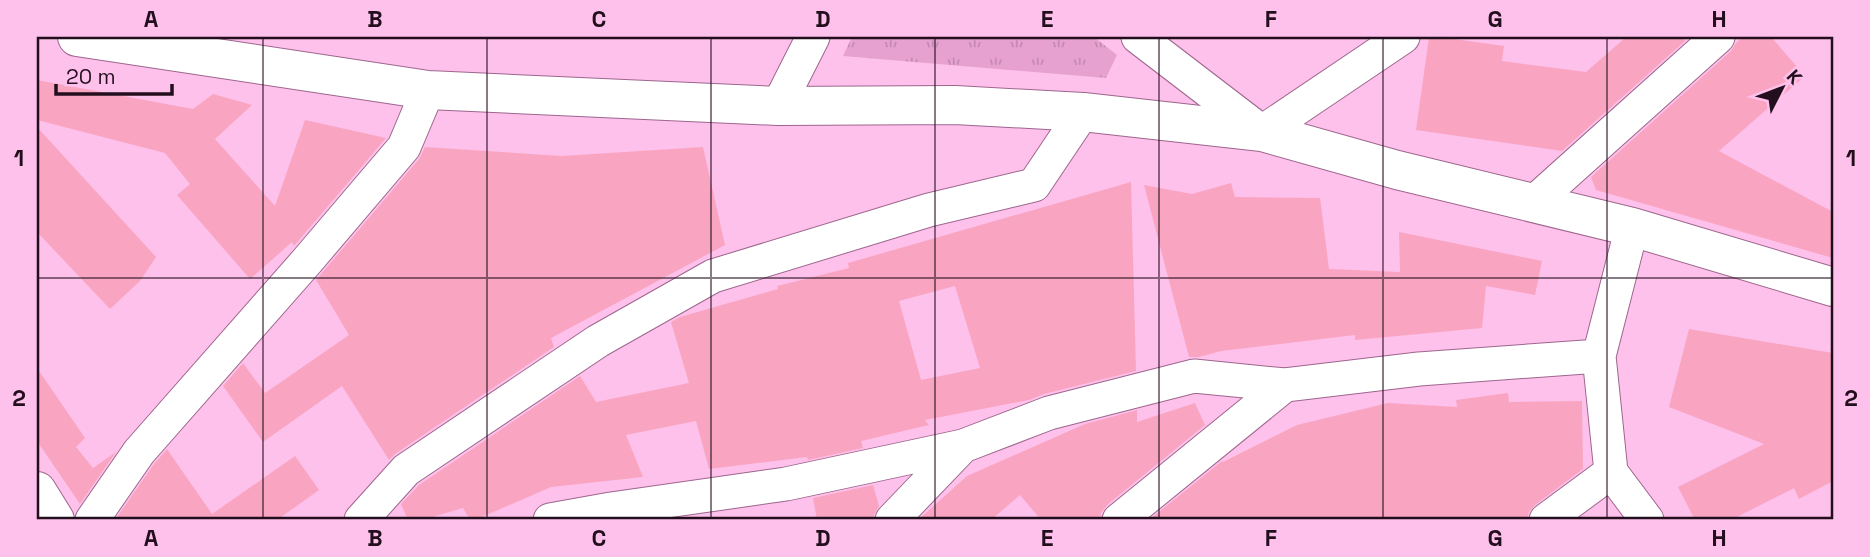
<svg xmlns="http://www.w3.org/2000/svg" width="1870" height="557" font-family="'Space Grotesk',sans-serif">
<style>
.park{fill:url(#park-tufts)}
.building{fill:#f9a5c1;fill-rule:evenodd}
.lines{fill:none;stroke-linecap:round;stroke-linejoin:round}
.minor-casing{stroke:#9d668d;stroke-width:35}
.tertiary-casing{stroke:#9d668d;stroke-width:40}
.secondary-casing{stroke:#9d668d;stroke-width:40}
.minor{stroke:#fff;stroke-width:33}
.tertiary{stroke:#fff;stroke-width:38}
.secondary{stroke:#fff;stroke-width:38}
.grid{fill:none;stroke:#230e1d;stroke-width:2;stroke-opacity:0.55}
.neatline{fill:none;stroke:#230e1d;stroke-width:2.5}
.grid-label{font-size:23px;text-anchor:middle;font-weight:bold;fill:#230e1d}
</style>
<defs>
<pattern id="park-tufts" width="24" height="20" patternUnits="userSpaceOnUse" patternTransform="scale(1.75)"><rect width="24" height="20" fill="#e6a1d1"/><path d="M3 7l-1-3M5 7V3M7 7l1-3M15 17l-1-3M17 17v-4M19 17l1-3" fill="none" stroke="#c589b3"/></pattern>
</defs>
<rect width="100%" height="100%" fill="#fec1eb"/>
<path class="park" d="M852,37H1094L1117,55L1106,78L843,56Z"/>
<path class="building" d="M1429,37H1440L1504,46L1502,61L1586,72L1626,37H1682L1685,41L1562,151L1416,130Z
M1743,37H1771L1805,76L1719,151L1833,212V258L1596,190L1591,177L1731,51L1736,43Z
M37,80L193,109L213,94L252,105L215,139L275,206L305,120L386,138L294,246L292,242L249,280L250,279L177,195L190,184L165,153L37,120Z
M37,127L156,257L140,281L110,309L37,232Z
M425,147L562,156L703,147L725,245L551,338L554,347L395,454L389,460L342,386L263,442L223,386L243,363L265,393L349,335L316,280L419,159Z
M1131,182L1136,371L1044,394L1029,400L925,420L929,425L861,441L863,448L808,460L807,457L709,469L696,421L626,435L643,477L551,487L475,520H470L463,508L422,520H408L401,504L419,485L580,376L596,402L689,383L671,322L680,317L778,289L777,286L849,268L848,263ZM955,286L980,368L921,380L899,301Z
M1231,183L1235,197L1320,198L1329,269L1400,272L1399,232L1542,261L1535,295L1486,286L1482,328L1355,340V335L1221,351L1199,357H1189L1144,185L1192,194Z
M1689,329L1833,353V481L1799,499L1794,488L1731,520H1695L1678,487L1764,444L1669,407Z
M37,368L85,438L76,447L93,468L116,452L80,504L37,441Z
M1508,393L1509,402L1582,401L1583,469L1535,505L1529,512L1527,520H1149L1222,461L1223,462L1297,425L1388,403L1457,407L1456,400Z
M1195,403L1205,425L1107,505L1101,513L1100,520H1041L1020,495L991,520H918L967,476L1085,424L1137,410V422Z
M167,449L212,514L295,456L319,490L277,520H115L154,464Z
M873,485L879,506L874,515L873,520H817L813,498Z"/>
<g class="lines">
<g class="minor-casing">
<path id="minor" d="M1138,37L1262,132L1403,37
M778,106L813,37
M1533,203L1718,37
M1599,356L1611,472L1647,520
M92,520L139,452L307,261L404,147L428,90
M361,520L406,470L598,341L713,276L929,210L1034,185L1083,112
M550,520L611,509L786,484L963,446L1049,413L1194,376L1285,385L1419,369L1599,356L1632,227
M892,520L963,446
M1119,520L1285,385
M1546,520L1611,472"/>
</g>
<g class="tertiary-casing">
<path id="tertiary" d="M37,491L55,520"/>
</g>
<g class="secondary-casing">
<path id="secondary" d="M77,37L428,90L778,106L955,105L1083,112L1262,132L1397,170L1632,227L1833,287"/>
</g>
<use href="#minor" class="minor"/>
<use href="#tertiary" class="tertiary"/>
<use href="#secondary" class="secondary"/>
</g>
<path class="grid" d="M263,37V520M487,37V520M711,37V520M935,37V520M1159,37V520M1383,37V520M1607,37V520M37,278H1833"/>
<rect width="1870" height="557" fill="none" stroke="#fec1eb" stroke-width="77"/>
<g transform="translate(1782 88) rotate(48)" stroke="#fec1eb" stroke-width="5" paint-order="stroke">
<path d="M0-5L12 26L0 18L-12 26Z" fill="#230e1d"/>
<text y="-10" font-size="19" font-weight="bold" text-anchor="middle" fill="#230e1d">K</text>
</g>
<path d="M56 84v10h116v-10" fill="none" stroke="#230e1d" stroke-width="3.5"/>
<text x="66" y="84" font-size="21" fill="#230e1d" stroke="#fec1eb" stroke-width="5" paint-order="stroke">20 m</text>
<rect x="38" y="38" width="1794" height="480" class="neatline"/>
<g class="grid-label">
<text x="151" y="27">A</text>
<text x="375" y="27">B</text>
<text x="599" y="27">C</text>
<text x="823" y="27">D</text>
<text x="1047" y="27">E</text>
<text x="1271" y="27">F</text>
<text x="1495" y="27">G</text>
<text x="1719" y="27">H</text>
<text x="19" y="166">1</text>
<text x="1851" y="166">1</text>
<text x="19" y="406">2</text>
<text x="1851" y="406">2</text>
<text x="151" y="546">A</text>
<text x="375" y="546">B</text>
<text x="599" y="546">C</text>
<text x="823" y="546">D</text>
<text x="1047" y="546">E</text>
<text x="1271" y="546">F</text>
<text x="1495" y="546">G</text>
<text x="1719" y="546">H</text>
</g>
</svg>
